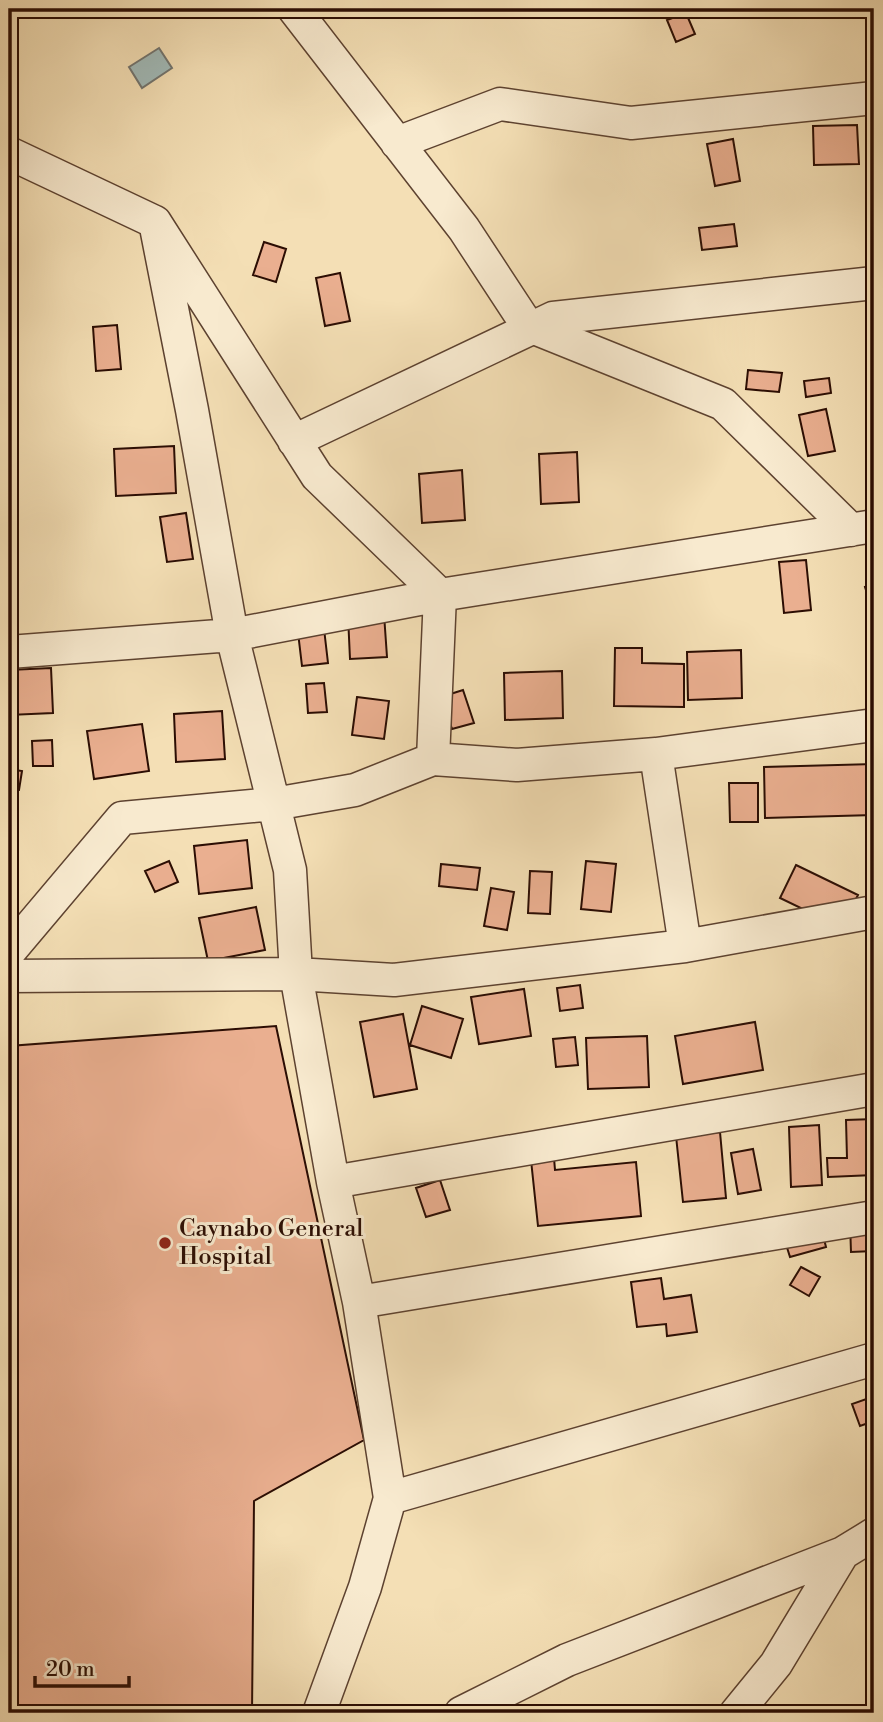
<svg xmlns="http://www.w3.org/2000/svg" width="883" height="1722" font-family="'Libre Bodoni',serif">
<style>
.water{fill:#a1bab8;stroke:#727570;stroke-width:2}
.building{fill:#eaaf90;stroke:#2b0d03;stroke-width:2}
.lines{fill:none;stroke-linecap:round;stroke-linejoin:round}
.minor-casing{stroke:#5d4230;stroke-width:35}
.minor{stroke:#f8eacf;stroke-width:32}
.poi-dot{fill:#8f2418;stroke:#f8eacf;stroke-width:2.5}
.labels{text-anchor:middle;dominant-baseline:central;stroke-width:6;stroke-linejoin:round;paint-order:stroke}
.poi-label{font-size:24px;fill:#2b0d03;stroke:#f8eacf;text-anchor:start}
</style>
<rect width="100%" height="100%" fill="#f4dfb5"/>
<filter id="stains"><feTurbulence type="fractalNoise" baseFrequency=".00286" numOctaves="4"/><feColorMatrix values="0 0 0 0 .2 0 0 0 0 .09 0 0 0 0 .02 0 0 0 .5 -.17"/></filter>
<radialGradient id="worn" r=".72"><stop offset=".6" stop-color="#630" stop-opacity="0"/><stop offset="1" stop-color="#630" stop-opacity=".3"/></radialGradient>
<path class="water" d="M159,48L172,68L142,88L129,67Z"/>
<path class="building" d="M686,13L695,34L676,42L667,20Z
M857,125L859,164L814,165L813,126Z
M733,139L740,181L715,186L707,144Z
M734,224L737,246L702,250L699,228Z
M264,242L286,249L276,282L253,275Z
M340,273L350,321L325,326L316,278Z
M117,325L121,369L96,371L93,327Z
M748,370L782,373L779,392L746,389Z
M829,378L831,393L806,397L804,381Z
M826,409L835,451L808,456L799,415Z
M174,446L176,493L116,496L114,449Z
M577,452L579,502L541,504L539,454Z
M462,470L465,520L422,523L419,474Z
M9,473L17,475L12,499L9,498Z
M186,513L193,559L167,562L160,517Z
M806,560L811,610L784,613L779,562Z
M874,584V610H872L865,587Z
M384,614L387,657L350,659L348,616Z
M323,620L328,663L302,666L297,624Z
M615,648H642V663L684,664V707L614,706Z
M741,650L742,698L688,700L687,652Z
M51,668L53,713L9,715V670Z
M562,671L563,718L505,720L504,673Z
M324,683L327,712L308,713L306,684Z
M463,690L474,723L452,729L441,697Z
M357,697L389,701L384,739L352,735Z
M222,711L225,759L176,762L174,714Z
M142,724L149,771L94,779L87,731Z
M52,740L53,766H33L32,741Z
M874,764V815L765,818L764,767Z
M9,769L22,771L19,790L9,789Z
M729,783H758V822H730Z
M247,840L252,888L199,894L194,846Z
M169,861L178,882L155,892L145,871Z
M586,861L616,864L611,912L581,909Z
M441,864L480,868L477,890L439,886Z
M796,865L858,895L842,928L780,898Z
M530,871L552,872L550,914L528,913Z
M491,888L514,892L507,930L484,926Z
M256,907L265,950L208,961L199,918Z
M580,985L583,1008L560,1011L557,988Z
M524,989L531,1036L479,1044L471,997Z
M422,1006L463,1019L451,1058L410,1045Z
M403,1014L417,1089L374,1097L360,1022Z
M755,1022L763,1070L683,1084L675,1036Z
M276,1026L364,1440L254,1501L252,1713H9V1046Z
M647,1036L649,1087L588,1089L586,1038Z
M575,1037L578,1065L556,1067L553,1039Z
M874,1119V1175L828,1177L827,1158H847L846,1120Z
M819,1125L822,1185L791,1187L789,1127Z
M720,1132L726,1198L683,1202L676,1136Z
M753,1149L761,1190L738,1194L731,1153Z
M554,1158L555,1170L636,1162L641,1216L538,1226L531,1160Z
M440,1180L450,1210L426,1217L416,1188Z
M874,1221V1251L851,1252L850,1223Z
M821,1227L826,1247L790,1257L784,1238Z
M801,1267L820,1277L809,1296L790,1285Z
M661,1278L664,1299L691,1295L697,1332L667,1336L666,1324L637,1327L631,1282Z
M872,1397L874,1403V1421L860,1426L852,1404Z"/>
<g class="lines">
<g class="minor-casing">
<path id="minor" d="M294,9L464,229L527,325L723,404L851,530
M397,143L500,104L631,123L874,98
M9,153L155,222L317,476L440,595L874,526
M155,222L192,410L232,635L290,870L296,974L333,1182L359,1302L390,1498L365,1587L319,1713
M294,441L553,318L874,283
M9,652L232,635L440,595L433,759L517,765L656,754L874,725
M656,754L685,946
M9,952L122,818L274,804L355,790L433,759
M9,976L296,974L394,980L685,946L874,912
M333,1182L874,1089
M359,1302L874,1217
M390,1498L874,1359
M461,1713L567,1660L843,1553L874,1534
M736,1713L776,1664L843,1553"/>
</g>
<use href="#minor" class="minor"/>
</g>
<circle class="poi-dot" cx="165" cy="1243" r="7"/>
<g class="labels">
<g class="poi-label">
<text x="179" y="1229">Caynabo General<tspan x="179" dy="28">Hospital</tspan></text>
</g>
</g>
<rect width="883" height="1722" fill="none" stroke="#f4dfb5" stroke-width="35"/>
<rect x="10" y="10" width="862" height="1701" fill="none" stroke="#2b0d03" stroke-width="3.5"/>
<rect x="18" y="18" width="848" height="1687" fill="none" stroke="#2b0d03" stroke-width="2"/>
<path d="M35 1676v10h94v-10" fill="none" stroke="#2b0d03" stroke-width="3.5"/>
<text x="46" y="1676" font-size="21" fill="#2b0d03" stroke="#f8eacf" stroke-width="5" paint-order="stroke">20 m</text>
<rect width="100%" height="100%" filter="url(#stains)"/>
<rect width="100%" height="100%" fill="url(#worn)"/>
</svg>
